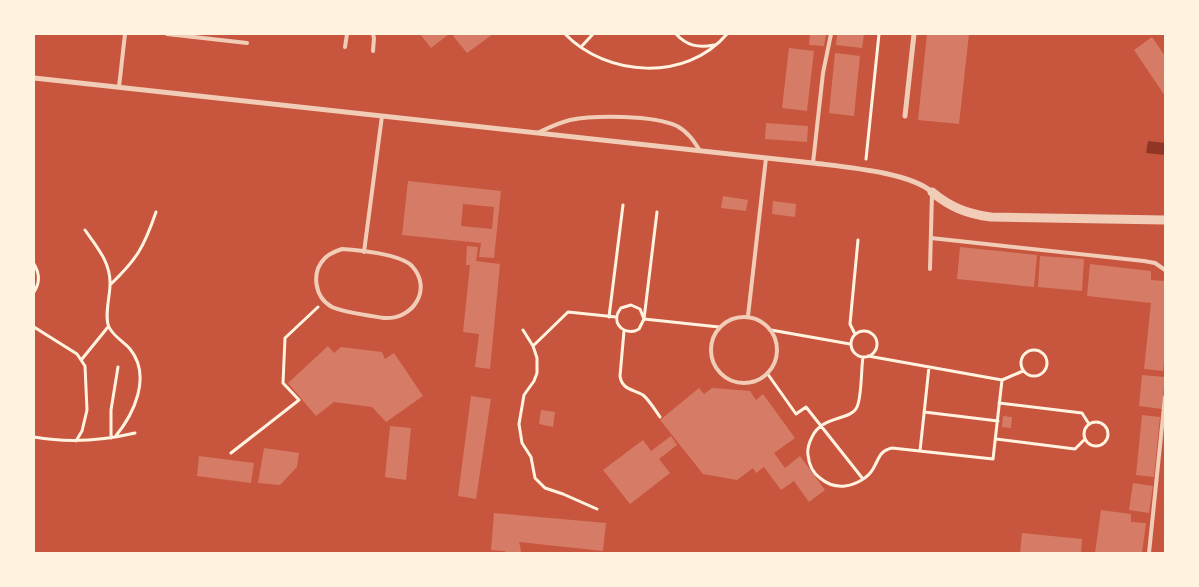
<svg xmlns="http://www.w3.org/2000/svg" width="1199" height="587" font-family="'Crimson Pro',serif">
<style>
.water{fill:#8f3625}
.building{fill:#d67c66;fill-rule:evenodd}
.lines{fill:none;stroke-linecap:round;stroke-linejoin:round}
.path{stroke:#fff3e0;stroke-width:3}
.service{stroke:#f1ccb7;stroke-width:4}
.minor{stroke:#f1ccb7;stroke-width:5}
.tertiary{stroke:#f1ccb7;stroke-width:9}
</style>
<rect width="100%" height="100%" fill="#c8553d"/>
<path class="water" d="M1148,141L1165,143V155L1146,153Z"/>
<path class="building" d="M420,34H449L431,48Z
M456,34H493L467,53L453,36Z
M810,34H826L824,46L809,45Z
M837,34H864L862,48L836,45Z
M927,34H969L959,124L918,120Z
M1152,37L1165,56V96L1134,50Z
M789,48L814,51L807,111L782,108Z
M835,53L860,56L854,116L829,113Z
M766,123L808,126L807,142L765,139Z
M408,181L501,191L494,258L479,257L481,243L402,235ZM463,204L494,207L492,229L461,226Z
M723,196L748,200L746,211L721,208Z
M773,201L796,204L795,217L772,214Z
M467,246L478,247L476,261L500,264L490,369L475,367L479,334L463,332L470,265H466Z
M960,247L1037,255L1034,287L957,279Z
M1040,256L1084,259L1082,291L1038,287Z
M1090,264L1151,271V280L1165,281V352L1163,371L1144,369L1151,303L1087,296Z
M328,346L334,353L341,347L382,352L385,359L394,353L423,396L386,422L372,407L334,402L316,416L288,383Z
M1142,375L1165,377L1162,409L1139,406Z
M699,388L704,394L712,388L750,391L756,400L763,394L795,438L774,453L785,468L800,456L825,490L809,502L794,481L781,490L764,467L756,473L753,468L737,480L703,474L660,420Z
M471,396L491,399L476,499L458,496Z
M541,410L555,412L553,427L539,424Z
M1142,415L1160,417L1154,477L1136,475Z
M1003,416L1012,417L1011,428L1002,427Z
M390,426L411,428L406,480L385,477Z
M671,436L677,445L659,459L670,473L630,504L603,470L643,440L651,451Z
M264,448L299,453L297,467L280,485L258,483Z
M199,456L254,463L251,483L197,476Z
M1133,483L1153,486L1149,513L1129,510Z
M1101,510L1131,514V522L1146,523L1142,553H1095Z
M494,513L606,523L603,551L519,542L521,550L520,553H506L505,551L491,550Z
M1022,533L1082,539L1081,553H1020Z"/>
<g class="lines">
<path class="path" d="M565,34C607,77 686,82 727,34
M676,34C687,46 698,48 714,45
M581,47L593,34
M866,159L879,34
M85,230C97,247 111,263 110,285C110,296 104,317 109,327C113,336 124,342 130,349C152,376 134,414 115,437
M34,264C40,274 40,283 34,292
M111,284C137,259 144,247 156,212
M609,317L623,205
M644,319L640,309L631,305L621,308C611,320 620,334 635,331L639,329L644,319L657,212
M644,319L719,327
M34,327L77,354L85,366L87,410L82,431L76,441
M523,330L533,346L537,358V373L534,381L524,395L519,424L522,443L531,457L535,478L545,488L563,494L597,509
M771,330L850,344
M624,331L620,376C622,390 633,389 643,395C650,401 655,410 660,417
M851 344a13 13 0 1 1 26 0a13 13 0 1 1-26 0Z
M855,334L850,324L858,240
M533,346L568,312L616,317
M1021 363a13 13 0 1 1 26 0a13 13 0 1 1-26 0Z
M868,356L1002,380
M863,357C861,369 862,396 857,407C851,421 822,415 812,437C809,443 807,449 808,455C809,465 813,473 820,478C827,484 836,487 845,486C855,485 868,478 873,469C879,459 879,451 892,448L993,459L1002,380L1023,371
M82,359L108,327
M767,373L796,414L806,407L863,479
M999,403L1082,413L1089,424
M924,412L998,421
M1084 434a12 12 0 1 1 24 0a12 12 0 1 1-24 0Z
M34,437C68,443 101,441 135,433
M111,438V410L118,367
M996,439L1075,449L1085,439
M920,451L929,367
M231,453L299,400L283,383L285,338L318,307"/>
<path class="service" d="M167,34L247,43
M373,34L374,38L373,51
M345,47L347,34
M119,87L125,34
M537,133C548,128 558,123 570,120C595,115 653,115 677,126C688,132 694,141 700,151
M813,163L823,73L831,34
M931,238L1144,261L1155,263L1165,270
M342,249C359,250 400,254 412,266C433,289 413,320 384,318C372,316 342,312 332,307C314,297 311,272 325,258C330,253 336,251 342,249Z
M364,252L382,116
M930,269L932,193
M748,316L766,158
M711 350a33 33 0 1 1 66 0a33 33 0 1 1-66 0Z
M1149,553L1165,397"/>
<path class="minor" d="M34,78L813,163C844,167 909,172 932,192
M905,116L914,34"/>
<path class="tertiary" d="M932,192C950,207 967,214 991,217L1165,220"/>
</g>
<rect width="1199" height="587" fill="none" stroke="#fff3e0" stroke-width="70"/>
</svg>
